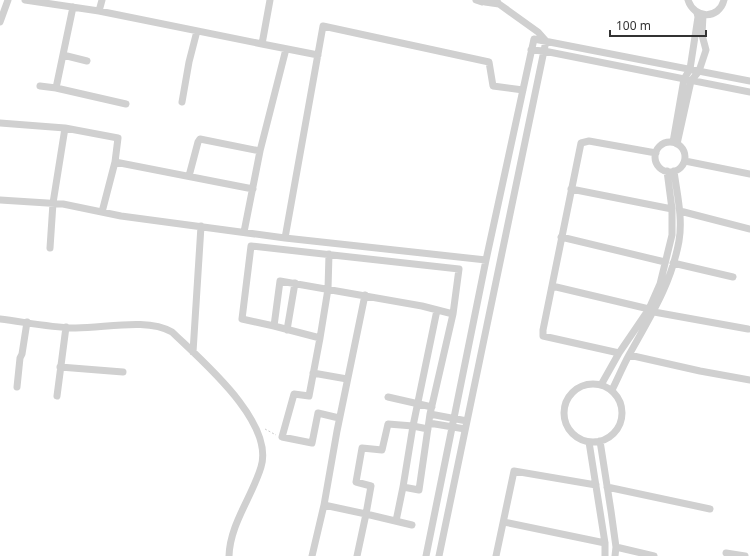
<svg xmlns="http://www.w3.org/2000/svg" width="750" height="556" font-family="'Noto Sans',sans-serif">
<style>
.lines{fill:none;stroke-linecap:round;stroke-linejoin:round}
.path{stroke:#cdcdcd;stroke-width:1;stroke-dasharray:2 2;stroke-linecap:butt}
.minor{stroke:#d0d0d0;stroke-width:7}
</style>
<rect width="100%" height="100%" fill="#fff"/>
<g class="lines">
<path class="path" d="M265,429L276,435"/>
<path class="minor" d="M25,0L99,11L262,44L270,0
M476,0L482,2L487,0
M688,0C694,19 719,20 724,0
M485,2L499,4L496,0
M99,11L102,0
M0,22L8,0
M262,44L318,55
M531,50L544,51L750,92
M63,55L87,61
M40,86L56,88L73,7
M56,88L126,104
M182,102L189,62L197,31
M0,123L65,128
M673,142L684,79L690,69L698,17L697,13
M655 157a15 15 0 1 1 30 0a15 15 0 1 1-30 0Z
M677,144L691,81L699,71L706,50L702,35L703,15
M685,161L750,174
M115,162L253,189
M189,176L198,142L200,139L260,151
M571,189L672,209
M0,200L63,204L121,216L285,238L486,260
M680,211L750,229
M244,232L260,151L286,49
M561,237L665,262
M285,238L323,26L489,62L493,86L523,90
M50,248L53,203L65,128L118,138L115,162L102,212
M329,254L328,289L320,338L309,396L294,394L282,437L312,443L318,413L339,418
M673,263L733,277
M552,286L649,309
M654,312L748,329
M0,319C24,322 49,327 73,328C102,329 146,317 172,332C201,360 275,422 261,467C252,497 230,524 229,556
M274,326L242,319L251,246L459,269L453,314
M287,330L295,283
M320,338L274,326L280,281L422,306L453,314L430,414L419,490L403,487L396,521
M193,352L201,226
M619,353L543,336V330L581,143L589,141L656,153
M629,355L700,371L750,380
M60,367L123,372
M313,373L347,379
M564 413a29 29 0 1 1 58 0a29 29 0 1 1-58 0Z
M601,385L619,353L649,309L660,284L672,235V209L667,171
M17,387L20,358L22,354L27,322
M612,390C618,378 623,366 629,355C650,317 671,285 679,241C683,218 677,194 674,171
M57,396L66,327
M388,397L432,407
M430,414L467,421
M429,423L465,429
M428,429L413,426L437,310
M600,441L611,511L616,547L615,556
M589,442L605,543V556
M607,487L710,509
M324,505L366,514L371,486L356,482L362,448L382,450L388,424L413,426L403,487
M504,522L605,543
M616,547L654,556
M726,553L745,556
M312,556L324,505L337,431L365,295
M357,556L366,514L412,525
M426,556L486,260L534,39L750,81
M439,556L546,41L538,32L499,4
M496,556L514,471L596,485"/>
</g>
<path d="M610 30v6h96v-6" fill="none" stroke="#333333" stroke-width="2"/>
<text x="616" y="30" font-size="12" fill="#333333" stroke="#ffffff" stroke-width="3" paint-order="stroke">100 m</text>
</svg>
